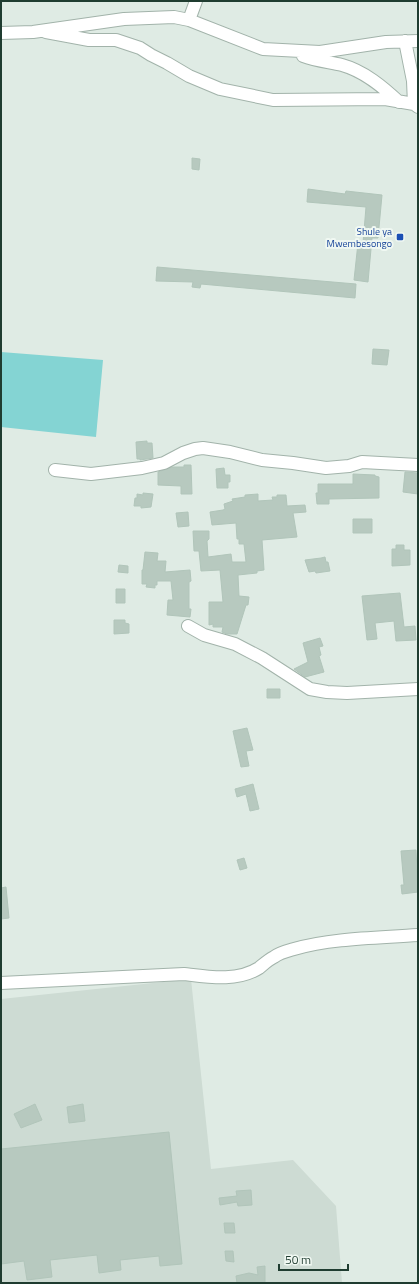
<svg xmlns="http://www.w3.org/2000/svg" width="419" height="1284" font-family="'Titillium Web',sans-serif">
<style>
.built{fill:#cddbd3}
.water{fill:#84d4d3}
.building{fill:#b7c9bf;stroke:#b1c5ba}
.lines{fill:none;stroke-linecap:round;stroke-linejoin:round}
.minor-casing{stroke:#a2b3aa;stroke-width:14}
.minor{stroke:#fff;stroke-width:12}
.transit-dot{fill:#1a4fb4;stroke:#f0f8f2;stroke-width:1.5}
.labels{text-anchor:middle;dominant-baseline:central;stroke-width:4;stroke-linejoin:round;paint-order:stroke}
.transit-label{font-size:10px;fill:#164399;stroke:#f0f8f2;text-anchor:end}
</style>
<rect width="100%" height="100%" fill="#dfebe4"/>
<path class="built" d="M191,979L211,1169L293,1160L336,1206L342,1283H1V999Z"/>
<path class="water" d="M1,352L103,360L96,437L1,427Z"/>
<path class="building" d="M192,158L200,159L199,170L192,169Z
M308,189L345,194L346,191L382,195L378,238H372L368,282L354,280L358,243H363L366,207L307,202Z
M157,267L356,284L355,298L201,284L200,288L192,287L193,282L156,281Z
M373,349L389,350L387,365L372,364Z
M147,441V443H152L153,458L140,460V459H137L136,442Z
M184,465H191L192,494H181V486L158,485V472L172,467H184Z
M224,468L225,475H230V482H228V488H217L216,469Z
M405,472L418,473V494L403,492Z
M353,474L375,475V476L379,477V498L329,499V504H317L316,493H318V484H353Z
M143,493L153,494L151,507L141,508V506H134L135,498H137V494L143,495Z
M258,494V501L273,500L272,497H277V495H286L287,506L305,505L306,512L293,513L297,537L262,540L264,570L257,571V573L238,575L239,596L249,597L248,605H246L237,634H227L222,632L223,627H213V624L209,625V602H223L220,570L201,571L199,551H194L193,531H209V539L207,541L208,557L231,554L232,562H246L244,544H239V539H237L236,523L212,525L210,512L223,510L225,509L224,504L233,501L232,499L245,497V495Z
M188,512L189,526L178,527L176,513Z
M353,519H372V533H353Z
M396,545H404V550H410V565L392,566V549H396Z
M145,552L158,553L157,561H166L165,572L190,570L191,581L189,582V609H191L190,617L167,615L168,600H173L171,581H157V585H155V588L146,587L147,584H142V570H143Z
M321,558L325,557L326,562H328L330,571L316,573L315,571L309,572L305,560Z
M119,565L128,566V573L118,572Z
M116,589H125V603H116Z
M400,593L404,627L415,626L416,640L396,641L394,621L375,623L377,639L367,640L362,596Z
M114,620H125V623L129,624V633L114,634Z
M320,638L323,646L319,647L321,655L319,656L324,672L305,677L294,669L308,662L303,643Z
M267,689H280V698H267Z
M247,728L253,750L246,751L249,766L241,767L233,731Z
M253,784L259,809L250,811L246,794L237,797L235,789Z
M416,850L418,892L402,894L401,885H404L401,851Z
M244,858L247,868L240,870L237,860Z
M6,887L9,918L1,919V888Z
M35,1104L42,1120L21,1128L14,1114Z
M83,1104L85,1121L69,1123L67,1107Z
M169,1132L182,1264L160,1266L159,1256L120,1260L121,1270L99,1273L97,1255L50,1260L52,1277L27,1280L24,1261L1,1264V1149Z
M251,1190L252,1205L238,1206L237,1202L220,1205L219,1198L237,1196L236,1191Z
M224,1223H234L235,1233H225Z
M225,1251H233L234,1262L226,1261Z
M265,1266V1283H237L236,1276L249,1273L258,1275L257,1267Z"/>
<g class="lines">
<g class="minor-casing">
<path id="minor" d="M189,20L196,1
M46,32L89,40H116L140,48L151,55L167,63L189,76L220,89L273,100L385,99L414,104
M1,33L33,32L124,19L174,17L189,20L263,49L320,52L386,42L418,41
M405,41L413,81L414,104L418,107
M303,56C316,61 329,62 342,65C364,71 383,87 399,102
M55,470L91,474L142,468L164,463L183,453L195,449L203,448L230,452L262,460L293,463L326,468L349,466L362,462L418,465
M188,626L204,635L235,644L262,658L310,689L327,692L347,693L418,689
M1,983L184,974C209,977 237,982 259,968C264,964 268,960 274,957C279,953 287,951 294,949C332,938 378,938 418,935"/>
</g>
<use href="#minor" class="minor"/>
</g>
<rect class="transit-dot" x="396" y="233" width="8" height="8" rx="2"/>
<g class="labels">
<g class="transit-label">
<text x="392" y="231">Shule ya<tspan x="392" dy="12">Mwembesongo</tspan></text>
</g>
</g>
<rect width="419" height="1284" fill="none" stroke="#1f3c30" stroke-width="4"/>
<path d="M279 1264v6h69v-6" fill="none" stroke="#1f3c30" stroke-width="2"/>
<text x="285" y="1264" font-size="12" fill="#1f3c30" stroke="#f0f8f2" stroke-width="3" paint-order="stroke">50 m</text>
</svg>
